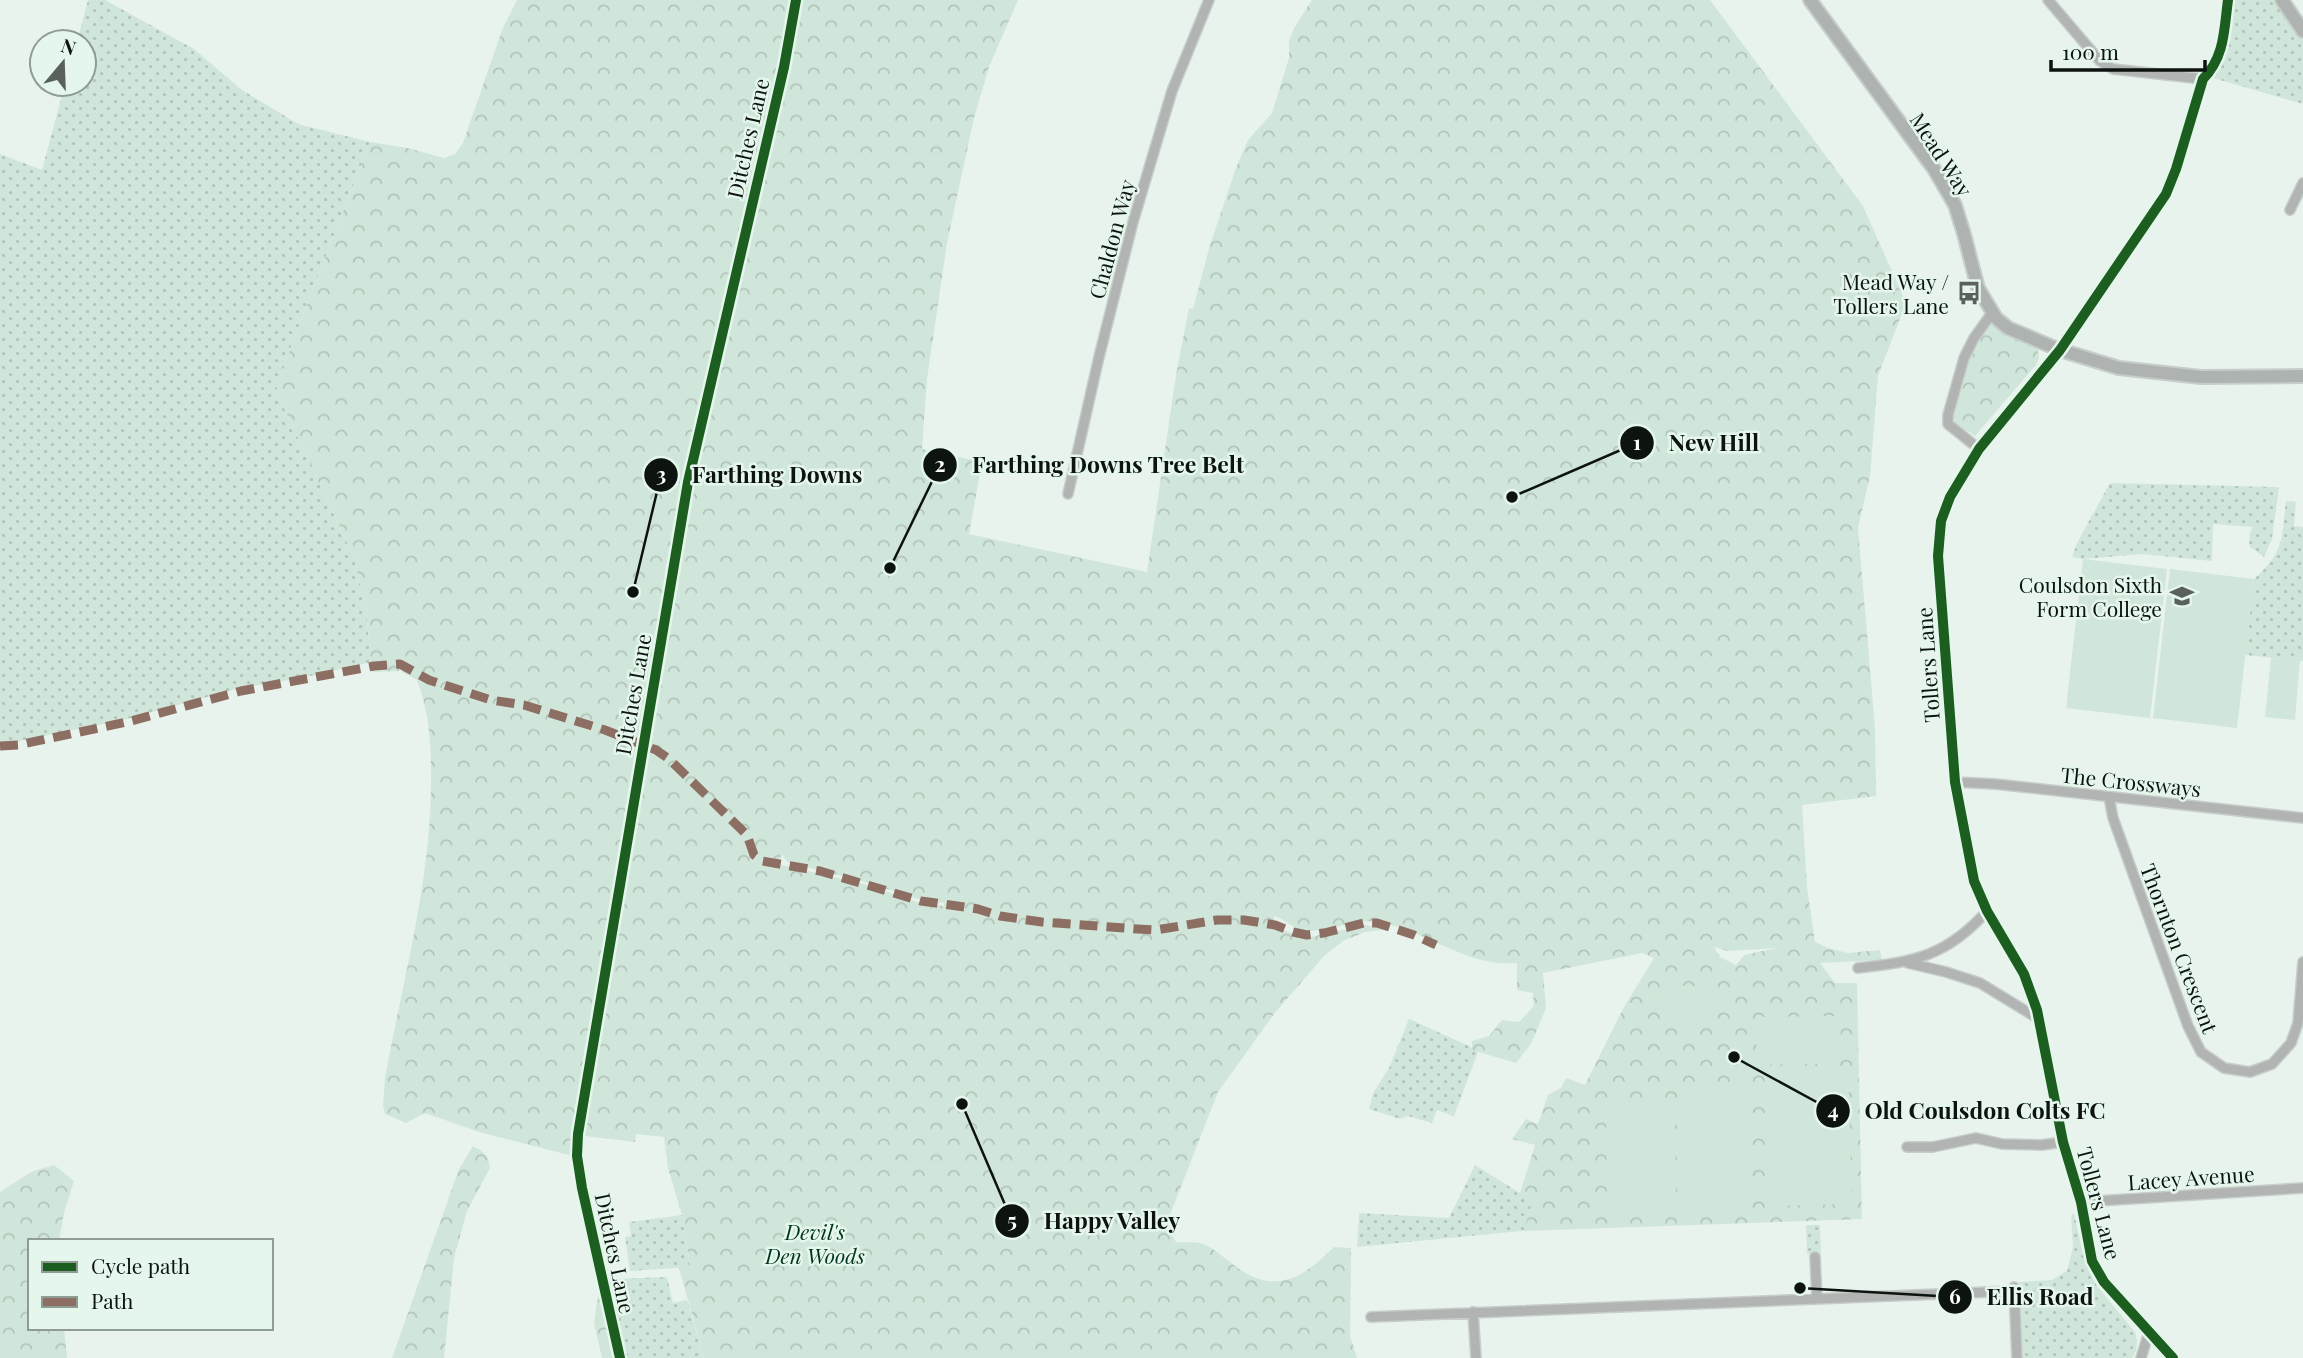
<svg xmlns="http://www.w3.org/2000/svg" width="2303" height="1358" font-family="'Playfair Display',serif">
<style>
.grass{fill:url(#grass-dots)}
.forest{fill:url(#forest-crowns);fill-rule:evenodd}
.garden{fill:#d1e6da}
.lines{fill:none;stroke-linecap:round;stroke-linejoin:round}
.street-casing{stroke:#c7cec9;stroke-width:12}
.secondary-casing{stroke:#c7cec9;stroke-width:16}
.street{stroke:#b1b4b2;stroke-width:9}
.secondary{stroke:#aeb3b1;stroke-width:12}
.quiet{stroke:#8d6e63;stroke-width:9;stroke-dasharray:18 9;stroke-linecap:butt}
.cycleway-casing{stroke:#e5f7ec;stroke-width:15}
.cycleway{stroke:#1b5e20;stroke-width:10}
.labels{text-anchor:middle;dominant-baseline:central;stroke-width:5;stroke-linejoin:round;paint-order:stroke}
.street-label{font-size:21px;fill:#0d130f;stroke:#e5f7ec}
.poi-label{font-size:21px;fill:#0d130f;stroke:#e5f7ec;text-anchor:end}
.park-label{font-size:21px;font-style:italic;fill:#00331e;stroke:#e5f7ec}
.leader{fill:none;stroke:#0d130f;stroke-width:2.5}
.callout-dot{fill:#0d130f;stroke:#e5f7ec;stroke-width:2.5}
.mark-label{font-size:21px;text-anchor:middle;font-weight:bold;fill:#fff}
.callout-label{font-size:23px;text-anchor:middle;font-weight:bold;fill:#0d130f;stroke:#e5f7ec;stroke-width:5;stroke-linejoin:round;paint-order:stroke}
</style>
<defs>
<pattern id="grass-dots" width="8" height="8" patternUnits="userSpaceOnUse" patternTransform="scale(1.75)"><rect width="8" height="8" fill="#d1e6da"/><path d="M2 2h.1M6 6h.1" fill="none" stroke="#b2c4ba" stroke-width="1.8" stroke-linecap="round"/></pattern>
<pattern id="forest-crowns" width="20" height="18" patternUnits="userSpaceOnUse" patternTransform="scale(1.75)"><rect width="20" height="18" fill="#d1e6da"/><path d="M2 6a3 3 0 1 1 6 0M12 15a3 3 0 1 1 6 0" fill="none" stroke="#b2c4ba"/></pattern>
</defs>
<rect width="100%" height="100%" fill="#e9f3ed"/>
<path class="grass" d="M88,0H105L194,49L242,90L298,124L370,142L293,341L276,391L354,557L366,609L371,662L306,677L240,688L127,719L15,742L0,743V154L42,170L65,84H84V42H77Z
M2233,0H2275L2303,40V104L2213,78L2226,52Z
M2110,483L2276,487L2279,488L2272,539L2264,557L2249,546L2250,533L2253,527L2213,524L2212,561L2142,554L2083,559L2072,557L2077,543Z
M2286,501L2296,502L2294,526L2303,527V661L2245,655L2254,579C2285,551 2281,540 2286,501Z
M1409,1019L1467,1045L1478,1052L1454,1116L1437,1110L1432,1123L1408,1116L1400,1119L1369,1109L1373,1093L1389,1068Z
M1475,1165L1549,1211L1542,1229L1357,1247L1359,1213L1449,1218Z
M2074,1213L2085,1263L2097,1286L2135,1332C2138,1342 2138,1349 2132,1358H2021L2019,1282L2052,1280L2067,1271L2073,1247L2071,1216Z
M682,1215L690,1267L630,1271L625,1237L631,1236L629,1222Z
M1806,1225H1820L1821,1254H1807Z
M667,1277L673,1303L687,1300L704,1358H625L608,1282L614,1279Z"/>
<path class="forest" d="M517,0H1018L989,67L974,118L947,243L927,379L922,449L982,462L969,534L1147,572L1176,375L1189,308L1193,309L1210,245L1236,168L1248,140L1272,113L1289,58V41L1294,28L1312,0H1710L1863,206L1906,303L1878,376L1870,476L1858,528L1875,728L1876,796L1802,805L1807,887L1815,942L1828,948L1848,953L1880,950L1882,960L1820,963L1835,983H1857L1862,1219L1524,1231L1531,1206L1520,1193L1535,1145L1512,1139L1526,1119L1538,1124L1548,1095L1561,1088L1566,1078L1585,1085L1624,1007L1654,958L1642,953L1543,973L1546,1008L1531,1044L1516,1063L1472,1050V1041L1489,1036L1502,1020L1519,1022L1534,1006L1533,993L1517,990V963C1467,968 1425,929 1377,922C1353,918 1331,932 1307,931C1293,930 1286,919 1274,916V927L1307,938L1364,925L1389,929L1365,932L1343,941L1324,956L1274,1014L1218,1092L1166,1225L1176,1242C1185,1243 1196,1241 1203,1244C1218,1250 1230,1264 1244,1272C1281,1294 1308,1273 1334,1247L1351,1248L1350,1336L1357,1358H704L679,1268L690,1266L682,1215L668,1168L664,1137L636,1134L635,1142L585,1136L573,1156L479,1132L425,1113L406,1123L385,1114L383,1106L385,1078C403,979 431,881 431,781C431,743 430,716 417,680L402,672L400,664L399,671L372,672L366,609L354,557L276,391L293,341L370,142L408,148L444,158L455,154L463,143L502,30ZM782,854L787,862L865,882L921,900L944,903V906L920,903L864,884L778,864ZM1714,947L1727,951L1777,948L1744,955L1736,965L1720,957Z
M1994,323L2030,342L2038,349L2039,358L2036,365L1975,436L1955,423L1953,414C1964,378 1966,355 1990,324Z
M473,1146C483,1151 489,1156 490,1168L467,1211L454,1258L444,1358H392L459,1169Z
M54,1165L74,1181L64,1213L59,1241H30V1328H64L67,1358H0V1192L31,1172Z
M599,1287L618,1358H602L594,1323Z"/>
<path class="garden" d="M2083,559L2167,569L2150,718L2066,708Z
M2170,569L2254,579L2237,728L2153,718Z
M2271,658L2300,660L2295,720L2265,717Z
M1661,985L1718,987L1716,1024L1660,1022Z
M1840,1016L1841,1063L1757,1065L1756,1017Z
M1848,1067L1852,1204L1768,1206L1764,1069Z
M1748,1087L1751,1211L1681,1213L1678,1089Z
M1606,1102H1675L1676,1213L1607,1214Z"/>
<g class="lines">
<g class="street-casing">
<path id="street" d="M2048,0L2100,61L2113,69L2203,79
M2290,210L2303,183
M1979,449L1948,424V415L1964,358L1974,338L1992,313
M1068,494L1099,357L1133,222L1172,91L1209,0
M1955,782L1995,784L2303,818
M2109,797L2113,818L2188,1026L2201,1052L2224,1068L2250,1072L2272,1064L2291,1043L2298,1023L2303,962
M1908,963L1946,972L1980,983L2039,1019
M1858,968C1914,962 1947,956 1987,911
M1907,1147H1933L1976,1138L2002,1144L2042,1145L2063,1142
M2081,1202L2303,1188
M1815,1257L1817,1299
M2014,1287L2017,1358
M1473,1312L1476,1358
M1371,1317L2014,1291
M620,1358L582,1188L577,1156L578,1134L688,482L784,67L796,0
M2141,1358L2149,1332
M2173,1358L2104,1282L2092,1261L2081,1202L2063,1142L2037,1010L2024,974L1987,911L1974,881L1955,782L1938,556L1941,521L1950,497L1979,449L2060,350L2166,194L2176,169L2203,79C2225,57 2224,29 2228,0"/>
</g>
<g class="secondary-casing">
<path id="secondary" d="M1810,0L1934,169L1955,205L1964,234L1978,288L1996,318L2008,328L2060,350L2119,368L2201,377L2303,376
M2282,0L2303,31"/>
</g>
<use href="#street" class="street"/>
<use href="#secondary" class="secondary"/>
<path class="quiet" d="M0,746L18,745L127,722L241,691L374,666L400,664L429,680L491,700L524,705L605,730L656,750L669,759L747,835L754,855L762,861L820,871L921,901L978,909L1000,916L1042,922L1137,929L1156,930L1217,920H1244L1275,925L1293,932L1307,935L1324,933L1364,923H1377L1414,935L1436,945"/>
<g class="cycleway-casing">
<path id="cycleway" d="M620,1358L582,1188L577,1156L578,1134L688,482L784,67L796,0
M2173,1358L2104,1282L2092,1261L2081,1202L2063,1142L2037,1010L2024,974L1987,911L1974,881L1955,782L1938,556L1941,521L1950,497L1979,449L2060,350L2166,194L2176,169L2203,79C2225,57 2224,29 2228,0"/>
</g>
<use href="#cycleway" class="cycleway"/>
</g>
<defs>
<g id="bus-bare" transform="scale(1.89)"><path d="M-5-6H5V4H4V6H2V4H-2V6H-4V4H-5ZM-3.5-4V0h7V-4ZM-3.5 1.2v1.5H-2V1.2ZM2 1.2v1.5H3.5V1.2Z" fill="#5a615d" stroke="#e5f7ec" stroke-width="2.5" paint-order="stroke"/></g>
<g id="university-bare" transform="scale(1.89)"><path d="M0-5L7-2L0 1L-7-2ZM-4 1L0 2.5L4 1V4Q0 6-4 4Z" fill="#5a615d" stroke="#e5f7ec" stroke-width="2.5" paint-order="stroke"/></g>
</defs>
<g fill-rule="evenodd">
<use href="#bus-bare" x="1969" y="293"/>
<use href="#university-bare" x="2182" y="596"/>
</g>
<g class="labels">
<g class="street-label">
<text transform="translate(747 138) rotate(-77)">Ditches Lane</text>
<text transform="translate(1942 154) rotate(57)">Mead Way</text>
<text transform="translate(1111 239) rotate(-75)">Chaldon Way</text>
<text transform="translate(1927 665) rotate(-94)">Tollers Lane</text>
<text transform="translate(632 694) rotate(-80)">Ditches Lane</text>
<text transform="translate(2131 781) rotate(6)">The Crossways</text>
<text transform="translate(2180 948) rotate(69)">Thornton Crescent</text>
<text transform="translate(2191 1177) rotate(-4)">Lacey Avenue</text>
<text transform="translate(2100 1203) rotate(75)">Tollers Lane</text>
<text transform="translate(616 1253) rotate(78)">Ditches Lane</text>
</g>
<g class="poi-label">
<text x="1949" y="281">Mead Way /<tspan x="1949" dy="24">Tollers Lane</tspan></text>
<text x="2162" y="584">Coulsdon Sixth<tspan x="2162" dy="24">Form College</tspan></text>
</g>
<g class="park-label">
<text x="815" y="1231">Devil's<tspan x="815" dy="24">Den Woods</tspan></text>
</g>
</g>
<path class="leader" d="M1512 497L1637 443M890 568L940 465M633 592L661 475M1734 1057L1833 1111M962 1104L1012 1221M1800 1288L1955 1297"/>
<g class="callout-dot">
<circle cx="1512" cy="497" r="7"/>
<circle cx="890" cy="568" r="7"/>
<circle cx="633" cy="592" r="7"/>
<circle cx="1734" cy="1057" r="7"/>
<circle cx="962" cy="1104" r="7"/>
<circle cx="1800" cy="1288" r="7"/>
<circle cx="1637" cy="443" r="18"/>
<circle cx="940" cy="465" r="18"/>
<circle cx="661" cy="475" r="18"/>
<circle cx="1833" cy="1111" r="18"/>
<circle cx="1012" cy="1221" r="18"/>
<circle cx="1955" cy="1297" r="18"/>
</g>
<g class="mark-label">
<text x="1637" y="450">1</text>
<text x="940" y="472">2</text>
<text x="661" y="482">3</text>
<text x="1833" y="1118">4</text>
<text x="1012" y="1228">5</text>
<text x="1955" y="1304">6</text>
</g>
<g class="callout-label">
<text x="1714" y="451">New Hill</text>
<text x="1108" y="473">Farthing Downs Tree Belt</text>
<text x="777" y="483">Farthing Downs</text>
<text x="1985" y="1119">Old Coulsdon Colts FC</text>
<text x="1112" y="1229">Happy Valley</text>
<text x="2040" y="1305">Ellis Road</text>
</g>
<rect x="28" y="1239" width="245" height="91" fill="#e5f7ec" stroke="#8f9c94" stroke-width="2"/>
<rect x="42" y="1262" width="35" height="10" fill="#1b5e20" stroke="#8f9c94" stroke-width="2"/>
<text x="91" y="1274" font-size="21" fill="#0d130f">Cycle path</text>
<rect x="42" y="1297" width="35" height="10" fill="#8d6e63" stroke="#8f9c94" stroke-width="2"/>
<text x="91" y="1309" font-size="21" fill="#0d130f">Path</text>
<g transform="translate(63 63) rotate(19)"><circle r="33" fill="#e5f7ec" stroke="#8f9c94" stroke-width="2"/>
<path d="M0-5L12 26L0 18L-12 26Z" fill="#5a615d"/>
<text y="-10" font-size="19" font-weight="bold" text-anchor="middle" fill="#0d130f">N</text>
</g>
<path d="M2051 60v10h154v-10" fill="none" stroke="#0d130f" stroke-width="3.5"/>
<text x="2062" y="60" font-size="21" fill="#0d130f" stroke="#e5f7ec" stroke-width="5" paint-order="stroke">100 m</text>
</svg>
